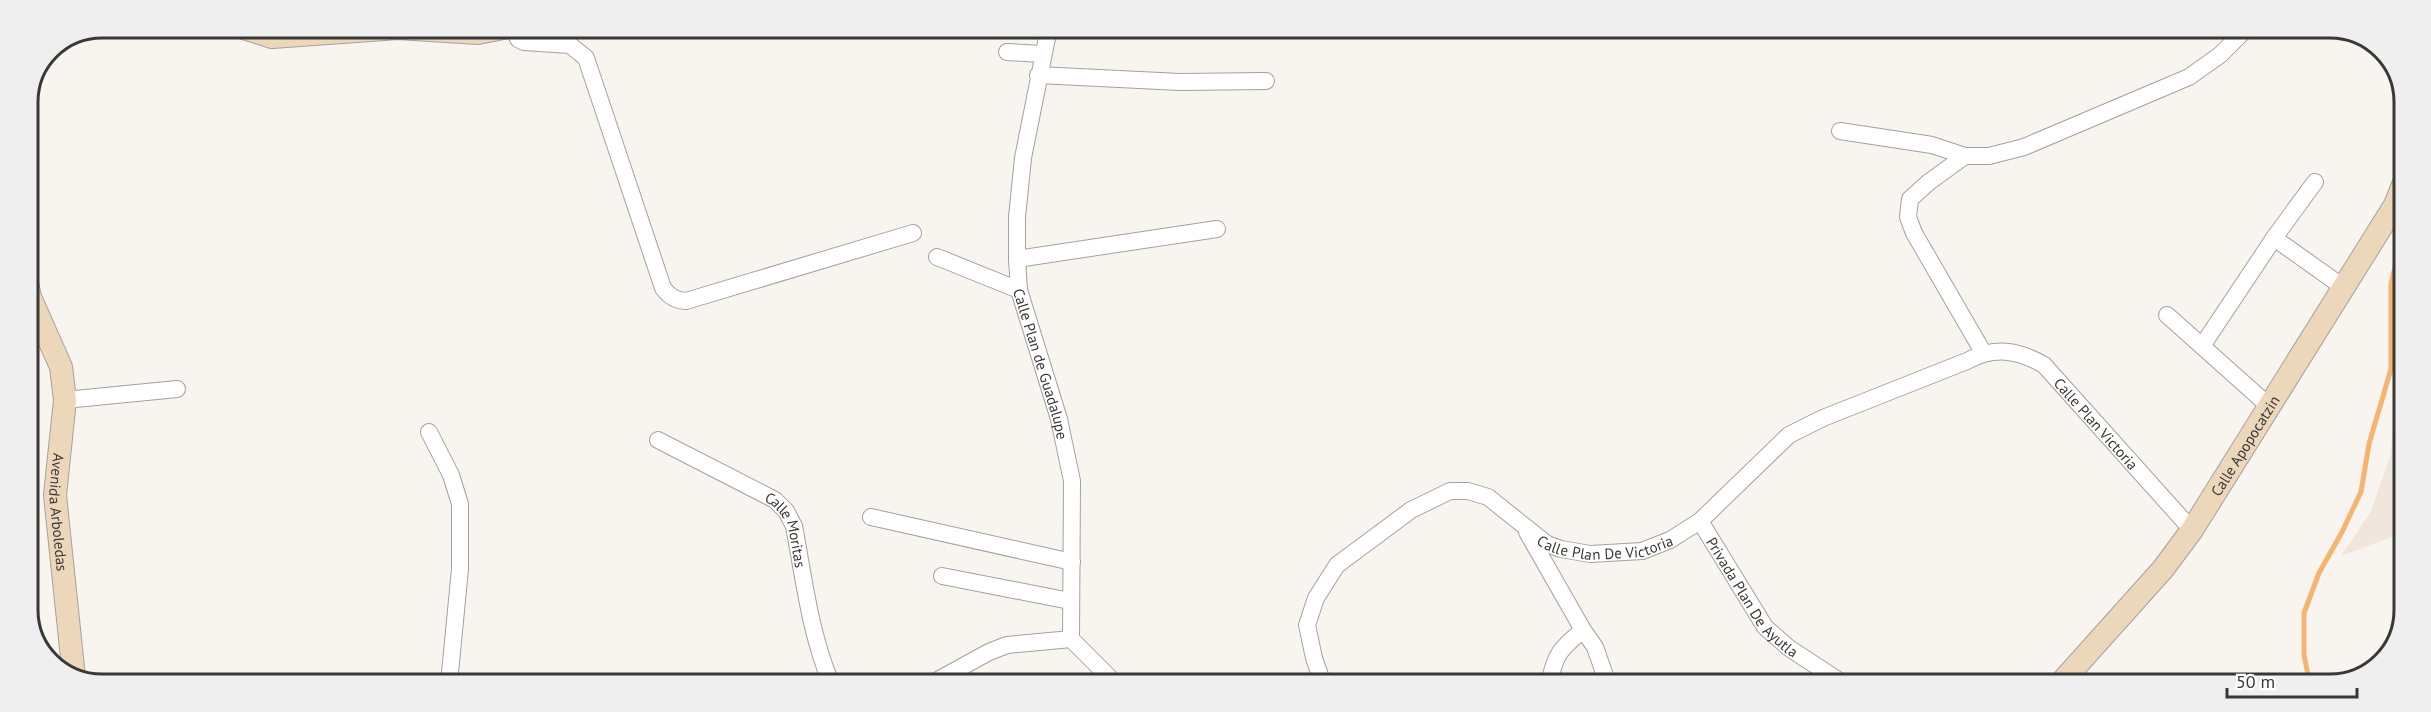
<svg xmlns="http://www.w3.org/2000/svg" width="2431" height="712" font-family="'PT Sans',sans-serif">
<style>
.built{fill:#f0e6dc}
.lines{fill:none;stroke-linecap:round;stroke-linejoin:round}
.stream{stroke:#f5b470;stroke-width:5}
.minor-casing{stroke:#a5a19d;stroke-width:18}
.secondary-casing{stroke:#a5a19d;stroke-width:24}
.minor{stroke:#fff;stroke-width:16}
.secondary{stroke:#ecd7bb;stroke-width:22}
.labels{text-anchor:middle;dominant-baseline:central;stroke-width:6;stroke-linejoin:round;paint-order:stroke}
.street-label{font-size:15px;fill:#3a3836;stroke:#fff}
.rim{fill:none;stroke:#3a3836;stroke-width:3}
</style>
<rect width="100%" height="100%" fill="#f8f4ef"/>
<path class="built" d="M2403,278L2402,533L2341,556L2371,511L2390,457L2397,391V329Z"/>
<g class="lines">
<path class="stream" d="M2310,685L2304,655V613L2319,573L2342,532L2361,492L2369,444L2391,369V284L2403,232"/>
<g class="minor-casing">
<g id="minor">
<path d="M513,27L518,39L524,42L570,45L586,58L663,288C670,297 675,300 686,301L913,233"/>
<path id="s1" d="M1049,28L1023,158L1017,217V259L1019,290L1059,419L1072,481L1071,639L1116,684"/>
<path d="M1007,52L1042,54"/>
<path d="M1038,75L1180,82L1266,81"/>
<path d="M1840,131L1932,145L1965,156H1989L2024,147L2189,77L2220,55L2246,29"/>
<path d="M1965,156L1929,182L1910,199L1908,217L1914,233L1983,352"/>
<path d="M2274,238L2343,287"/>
<path d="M937,257L1019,290"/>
<path d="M1017,259L1217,229"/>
<path d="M2167,315L2269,406"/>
<path d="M2202,346L2274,238L2315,182"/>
<path d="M65,400L177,389"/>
<path d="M429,432L451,475L460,504V569L449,683"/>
<path id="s2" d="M658,440L775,500L786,511L794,526C804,579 810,633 831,683"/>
<path d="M871,517L1072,562"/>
<path id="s3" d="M1700,521L1765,627L1789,648L1844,684"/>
<path d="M1527,532L1583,630L1595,647L1608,684"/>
<path d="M942,576L1070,601"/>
<path d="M938,680L989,652L1007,645L1071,639"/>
<path id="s4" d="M1323,684L1314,658L1307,625L1316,598L1337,565L1411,510L1450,491H1468L1488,497L1547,544L1561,549L1590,554L1642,551L1670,540L1700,521L1789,435L1823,418L1967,361C1994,346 2018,350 2044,365L2192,530"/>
<path d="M1549,684C1555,654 1560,649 1583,630"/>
</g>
</g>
<g class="secondary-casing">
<g id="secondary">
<path d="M241,27L272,37L398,28L478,33L508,27"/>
<path id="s5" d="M27,283L30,297L61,367L65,400L55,495L74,677"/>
<path id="s6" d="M2059,685L2163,569L2192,530L2395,205L2403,185"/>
</g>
</g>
<use href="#minor" class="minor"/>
<use href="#secondary" class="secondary"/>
</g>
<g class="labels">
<g class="street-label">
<text stroke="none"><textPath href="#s1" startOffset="342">Calle Plan de Guadalupe</textPath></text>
<text stroke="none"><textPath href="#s4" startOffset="1017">Calle Plan Victoria</textPath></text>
<text stroke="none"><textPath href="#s6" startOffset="304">Calle Apopocatzin</textPath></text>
<text stroke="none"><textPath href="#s5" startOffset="237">Avenida Arboledas</textPath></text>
<text stroke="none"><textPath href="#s2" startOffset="164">Calle Moritas</textPath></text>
<text stroke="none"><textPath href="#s4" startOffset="438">Calle Plan De Victoria</textPath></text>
<text stroke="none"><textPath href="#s3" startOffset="93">Privada Plan De Ayutla</textPath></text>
</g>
</g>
<path d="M0 0H2431V712H0ZM102 38H2330A64 64 0 0 1 2394 102V610A64 64 0 0 1 2330 674H102A64 64 0 0 1 38 610V102A64 64 0 0 1 102 38Z" fill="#efefef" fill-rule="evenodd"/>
<path class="rim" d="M102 38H2330A64 64 0 0 1 2394 102V610A64 64 0 0 1 2330 674H102A64 64 0 0 1 38 610V102A64 64 0 0 1 102 38Z"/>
<path d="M2227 688v9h130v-9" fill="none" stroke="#3a3836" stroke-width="3"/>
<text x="2236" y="688" font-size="18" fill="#3a3836" stroke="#ffffff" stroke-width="4.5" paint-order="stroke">50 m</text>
</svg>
